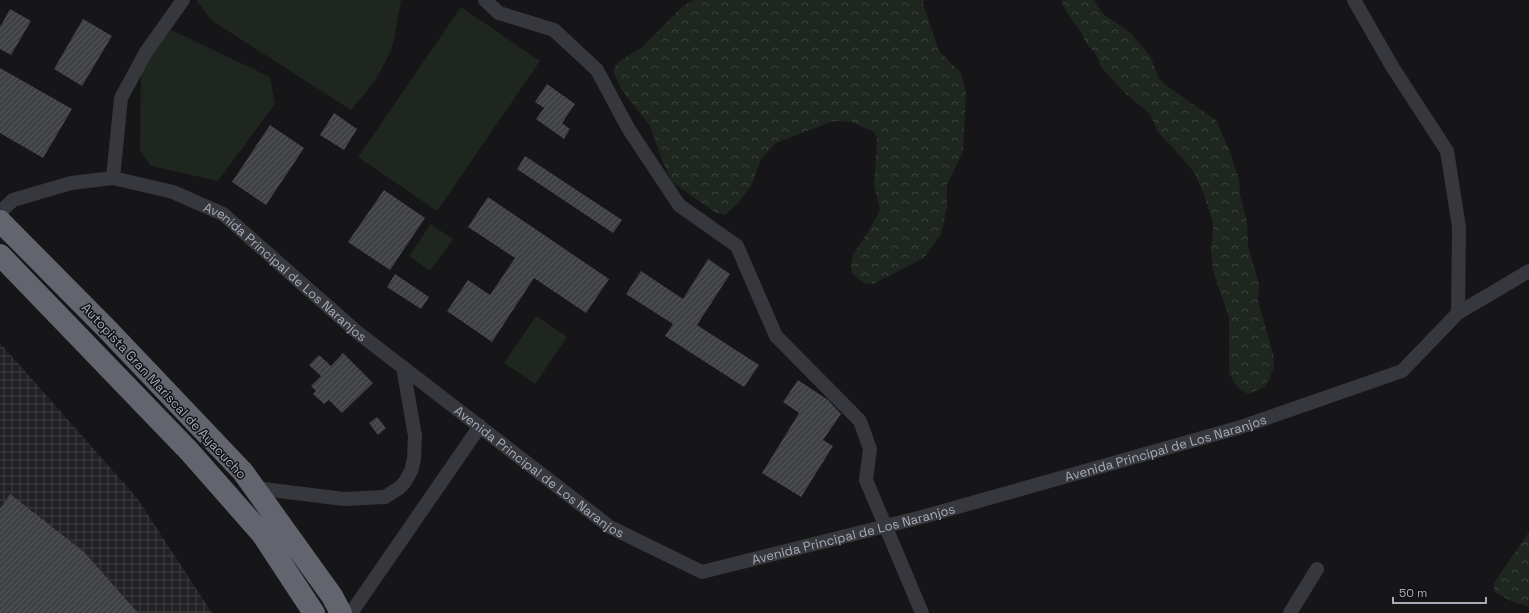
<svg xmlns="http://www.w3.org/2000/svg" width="1529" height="613" font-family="'Space Grotesk',sans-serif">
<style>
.industrial{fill:url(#industrial-grid)}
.forest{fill:url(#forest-crowns)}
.pitch{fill:#1e261f}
.building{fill:url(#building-hatch)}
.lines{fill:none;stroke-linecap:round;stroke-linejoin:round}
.street{stroke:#37383d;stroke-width:14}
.highway{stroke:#63656e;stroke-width:22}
.labels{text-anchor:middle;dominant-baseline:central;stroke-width:3;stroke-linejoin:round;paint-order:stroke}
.street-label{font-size:13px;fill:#a8acb8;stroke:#111113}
</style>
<defs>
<pattern id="industrial-grid" width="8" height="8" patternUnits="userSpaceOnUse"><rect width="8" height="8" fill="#222225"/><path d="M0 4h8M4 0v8" fill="none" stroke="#3f3f43"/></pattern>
<pattern id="forest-crowns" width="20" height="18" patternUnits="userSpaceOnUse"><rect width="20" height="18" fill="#1e261f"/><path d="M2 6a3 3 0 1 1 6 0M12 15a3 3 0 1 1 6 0" fill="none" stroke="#3c433d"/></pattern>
<pattern id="building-hatch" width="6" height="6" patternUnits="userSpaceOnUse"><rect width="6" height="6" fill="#404145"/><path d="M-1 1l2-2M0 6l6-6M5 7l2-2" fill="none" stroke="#595a5e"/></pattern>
</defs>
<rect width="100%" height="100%" fill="#161618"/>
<path class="industrial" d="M0,343L137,498L212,613H0Z"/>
<path class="forest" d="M695,0H924L923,4L939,51L961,73L966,93L963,152L947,185V207L941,234L924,258L873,284L863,283L852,273L851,265L853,254L868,232L880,210L874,184L877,139L874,132L851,122L834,121L776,143L761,159L752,184L739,202L725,215L716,213L672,182L662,160L650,126L621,89L613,71L617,63L641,48L684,5Z
M1061,0H1094L1103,14L1132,34L1147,52L1151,58L1158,76L1164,84L1216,120L1229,149L1239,180L1240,195L1247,222L1248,246L1259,284L1258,301L1274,357V367L1269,380L1263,388L1248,394L1237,387L1229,373V317L1213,271L1211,249L1213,230L1212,220L1204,194L1195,174L1184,160L1158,132L1150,114L1124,92L1102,68L1095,53L1086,43L1082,34L1064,8Z
M1529,532V607L1511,601L1494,592V583Z"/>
<path class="pitch" d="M196,0H401L392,49L375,81L351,110L211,20Z
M461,7L540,61L437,211L358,157Z
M167,28L270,77L275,104L218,181L151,166L140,151L141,67Z
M431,224L453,239L430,271L409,256Z
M536,316L567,337L535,384L504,363Z"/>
<path class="building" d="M10,9L31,21L11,55L0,49V27Z
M83,19L112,36L82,86L54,69Z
M0,68L72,109L43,158L0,133Z
M547,84L575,104L562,123L570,129L564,139L536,119L544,108L535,102Z
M334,113L357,129L344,150L320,135Z
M270,125L304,148L266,205L232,182Z
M525,156L622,220L613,233L517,169Z
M384,190L425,218L390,270L348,242Z
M488,197L609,279L586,313L534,278L492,342L447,311L468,280L490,295L515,258L468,227Z
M708,259L730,274L697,325L759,365L744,387L665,336L673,324L626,294L641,271L683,299Z
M395,274L429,297L421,309L387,287Z
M343,353L373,383L342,413L329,400L324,404L313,394L316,391L311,386L321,376L309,365L319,355L331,366Z
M798,380L828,400L841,414L823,440L833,446L801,497L762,473L799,413L783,402Z
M377,417L386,428L378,435L369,423Z
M10,494L84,552L138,613H0V509Z"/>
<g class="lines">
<g class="street">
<path d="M485,0L499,13L554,30L597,70L628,128L679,205L737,246L776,336L860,421L870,449L866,480L922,613"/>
<path d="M113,178L121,98L146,52L183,0"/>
<path id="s1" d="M0,212L13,200L71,183L113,178L173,192L223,214L357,332L610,527L702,572L922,517L1241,427L1402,371L1458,313L1459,227L1447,151L1393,68L1354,0"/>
<path d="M1458,313L1529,271"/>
<path d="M255,488L344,499L385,497L399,488L405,482L411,471L414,459L415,436L403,367"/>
<path d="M351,613L480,426"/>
<path d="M1290,613L1317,569"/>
</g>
<path class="highway" d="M0,221L106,328L243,472L332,596L341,613
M0,255L189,451L262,534L314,613"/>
</g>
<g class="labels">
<g class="street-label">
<text stroke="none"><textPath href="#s1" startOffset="321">Avenida Principal de Los Naranjos</textPath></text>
<text transform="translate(164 391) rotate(47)">Autopista Gran Mariscal de Ayacucho</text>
<text stroke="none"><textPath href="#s1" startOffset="1317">Avenida Principal de Los Naranjos</textPath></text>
<text stroke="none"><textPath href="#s1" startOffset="645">Avenida Principal de Los Naranjos</textPath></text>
<text stroke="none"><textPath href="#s1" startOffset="993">Avenida Principal de Los Naranjos</textPath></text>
</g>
</g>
<path d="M1393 597v6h93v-6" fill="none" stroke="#a8acb8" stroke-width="2"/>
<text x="1399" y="597" font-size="12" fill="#a8acb8" stroke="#111113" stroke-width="3" paint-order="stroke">50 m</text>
</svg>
